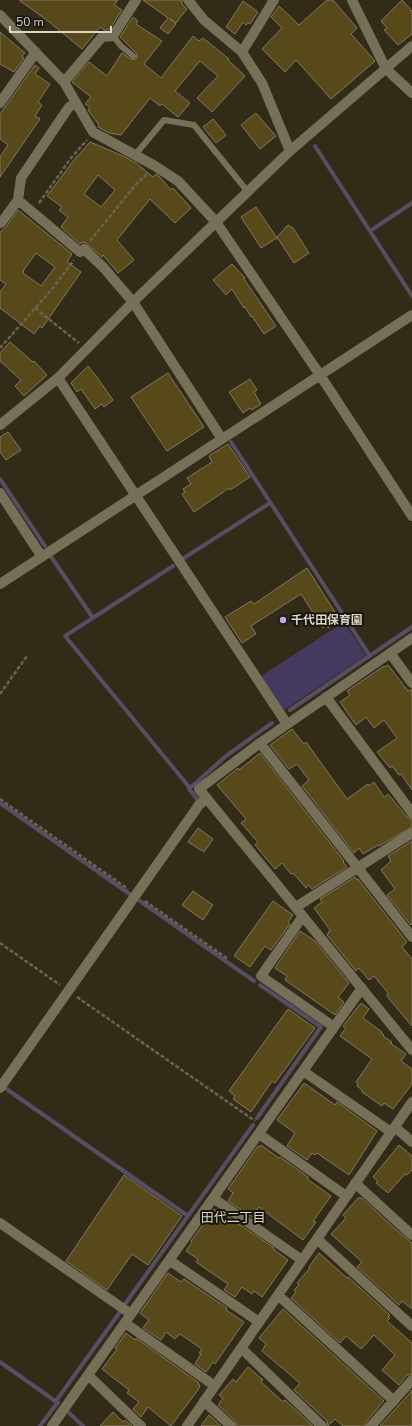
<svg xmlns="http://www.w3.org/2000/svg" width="412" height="1426" font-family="'Nunito Sans','Noto Sans JP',sans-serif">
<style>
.green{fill:#45395d}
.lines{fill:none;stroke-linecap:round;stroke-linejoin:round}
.stream{stroke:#584e63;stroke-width:4}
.building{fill:#574919;stroke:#807962;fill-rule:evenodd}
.path{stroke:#6a6453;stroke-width:2.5;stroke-dasharray:4 2;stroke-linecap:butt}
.service{stroke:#777059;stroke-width:6}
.minor{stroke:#777059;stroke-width:10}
.tertiary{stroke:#777059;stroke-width:10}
.poi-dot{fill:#c1a8f3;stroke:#17140b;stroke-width:1.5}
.labels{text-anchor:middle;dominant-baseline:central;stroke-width:4;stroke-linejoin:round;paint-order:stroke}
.poi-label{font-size:12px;font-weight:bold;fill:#dad6c9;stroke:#17140b;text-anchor:start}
.neighbourhood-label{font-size:13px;fill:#dad6c9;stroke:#17140b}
</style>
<rect width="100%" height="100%" fill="#322b17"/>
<path class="green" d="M344,622L366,655L283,711L261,676Z"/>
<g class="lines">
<path class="stream" d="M315,146L412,296
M370,231L412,203
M231,442L370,656
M0,479L45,546
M52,558L93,618
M184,558L270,503
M173,566L65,636L190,788L189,789L198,800L196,803
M290,710L412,627
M190,788L226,756L272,723
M0,803L131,895
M140,901L254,981
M5,1088L188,1216
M257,1118L321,1027L260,985
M125,1304L253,1125
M0,1362L58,1403
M56,1401L120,1312
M68,1412L83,1426
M40,1426L58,1402"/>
</g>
<path class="building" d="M19,0H118L114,5L122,10L109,30H104L100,27L82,49L48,21Z
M143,0H182V4L187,9L176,23L169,18L176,24L168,34L160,28L168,18Z
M327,0H333L357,28L351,34L375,61L331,99L296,60L285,72L262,49L282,28L271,17L279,6L299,25Z
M402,0L412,11V34L398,45L384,30L387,28L381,21Z
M243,1L258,12L250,24L248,23L246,25L243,22L235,34L226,27Z
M133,17L138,21L136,24L162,41L144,64L161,78L193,36L199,41L203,38L229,59L228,60L245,76L212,112L197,98L218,76L200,61L175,91L190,103L178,117L162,104L160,106L150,98L121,135L109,133L98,127L99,125L88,110L90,107L85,104L91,97L72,82L89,62L107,76L122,53L132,60L136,59L137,56L136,53L120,37Z
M0,32L25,53L22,56L24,58L14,72L0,64Z
M35,65L39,68L35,74L50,84L38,102L42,105L35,116L40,119L0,177V157L8,145L0,139V114Z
M256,113L276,136L260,149L241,125Z
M213,119L226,135L216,143L203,127Z
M90,142L123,156L136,163L153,177L156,174L159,176L171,190L173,188L191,208L175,223L150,199L117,240L134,260L118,273L103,255L102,257L86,243L82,242L80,244L61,227L68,217L59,210L62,207L47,196L77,156V157ZM98,175L115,190L101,207L84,194Z
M256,207L277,238L261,248L241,217Z
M18,210L72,254L67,262L81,272L42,328L40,326L34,334L0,308V292L6,284L0,280V232L6,227ZM36,253L55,267L41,286L23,273L24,272L23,271Z
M288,225L293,228L309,253L294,263L277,237Z
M232,264L245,278L244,279L276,326L264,334L252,316L251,317L245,307L244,308L232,289L226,295L213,280Z
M10,342L33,362L34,361L47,375L24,396L15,386L21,380L0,361V353Z
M88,366L96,376L113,400L104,407L102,404L95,409L81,389L77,392L71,383Z
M168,373L204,427L167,451L131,397Z
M250,379L257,390L254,392L261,404L252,410L250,408L243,413L229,392Z
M8,432L21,450L6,460L0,452V437Z
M228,444L250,477L230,490L229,488L194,512L182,494L185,492L183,489L191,484L187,478L212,462L209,456Z
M307,568L340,620L328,628L326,625L323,628L301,594L251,626L256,634L242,643L225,617L251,601L254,604Z
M388,665L408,691L412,689V790L401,774L399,775L392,766L390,768L377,752L397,738L384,720L374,728L366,717L356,725L340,702L350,695L347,691L384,666L385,667Z
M292,729L304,744L306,742L347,799L368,784L369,786L374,782L384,797L388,794L407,817L412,819V827L379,846L378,845L363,854L359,848L354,853L302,786L309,780L297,764L289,769L270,745Z
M260,753L344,861L343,862L347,867L312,889L308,885L306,888L293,873L291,874L282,863L275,869L255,845L258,842L241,823L246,819L217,785L238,768L239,770Z
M198,828L213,839L204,852L188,842Z
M412,841V924L411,925L387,895L395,889L381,870L391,861L388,856Z
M355,877L357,880L358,879L407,942L402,947L412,959V1026L390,1000L387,995L388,993L374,976L369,980L359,968L356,971L327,935L330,930L314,908L322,902L320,899Z
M193,891L213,905L203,920L182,905Z
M273,901L293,915L288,922L290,924L271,950L265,946L250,967L234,956Z
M300,931L315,941L349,983L338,997L344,1002L335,1015L285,980L287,976L275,968Z
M361,1003L369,1009L363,1018L382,1032L381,1033L384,1035L383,1036L392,1042L390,1043L406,1054L401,1061L412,1069V1084L393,1109L384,1103L382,1106L362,1092V1090L357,1086L358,1084L356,1082L372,1059L340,1036L346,1028L343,1026Z
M288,1009L315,1028L275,1083L272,1081L251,1112L233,1099L235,1096L229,1091Z
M304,1083L335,1105L337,1102L377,1131L349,1175L317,1153L315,1155L312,1153L307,1160L287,1146L295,1133L277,1120Z
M261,1145L279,1158L280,1157L308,1177L307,1178L310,1181L331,1196L313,1221L316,1222L303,1240L259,1207L252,1217L228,1201L233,1193L228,1189L258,1146L260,1147Z
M399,1145L412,1156V1170L407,1175L405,1174L388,1193L376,1183L378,1181L373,1177Z
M124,1175L182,1216L148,1265L132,1254L107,1290L66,1261Z
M358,1198H362L392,1226L412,1243V1309L402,1301L399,1305L357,1267L362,1262L331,1234L346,1218L343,1215Z
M214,1209L216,1211L217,1209L274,1248L273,1249L288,1260L262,1297L254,1291L252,1294L242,1287L235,1297L224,1290L228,1284L196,1262L198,1259L186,1251L192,1242L191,1241Z
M319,1253L347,1278L348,1277L390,1315L388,1317L390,1318L387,1321L412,1343V1374L407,1375L399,1385L382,1370L395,1355L374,1335L361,1349L346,1336L340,1343L291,1298L296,1292L294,1290L299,1285L297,1283L310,1268L309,1267Z
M168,1273L181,1282L184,1279L227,1308L226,1310L244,1322L215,1364L213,1362L206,1372L195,1364L201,1354L199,1353L202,1349L180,1334L175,1339L166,1332L161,1340L143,1328L149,1320L140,1313Z
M283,1309L384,1401L366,1422L365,1426H343L335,1419L328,1426L327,1421L294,1390L300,1383L262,1351L266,1344L259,1338Z
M126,1333L135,1340L136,1338L199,1383L198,1384L200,1385L198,1390L171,1426L148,1407L141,1417L133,1409L139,1402L127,1393L129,1390L102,1369L117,1349L115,1348Z
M248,1367L263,1380L261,1382L282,1401H284L285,1400L313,1426H237L235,1421L218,1405L223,1398L219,1395L233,1379L236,1382Z
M412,1390V1426H380L409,1394Z
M113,1412L123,1422L125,1420L132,1426H100Z
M209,1415L221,1426H201Z"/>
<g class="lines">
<path class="path" d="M39,203L71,158L87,140
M90,241L137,183L148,173
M35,308L79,343
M0,348L53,288L74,260
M0,694L27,656
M0,799L128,889
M145,901L228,959
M0,943L60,985
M77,997L255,1121"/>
<path class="service" d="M113,36L121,46L133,56
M135,155L164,120L194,125L248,192"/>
<path class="minor" d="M188,0L204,20L242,52
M274,0L242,52L262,83L290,151
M352,0L386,69L412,93
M0,15L64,82L93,132L155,166L178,181L216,222L320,375L412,516
M64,82L102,37L113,36L136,0
M0,103L36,52
M18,200L21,178L69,107L76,103
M0,222L1,223L18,200L80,252L84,249L103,267L133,302L222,439
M58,378L287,724
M0,493L42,557
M0,584L412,315
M412,638L260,743L199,789L412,1050
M390,653L412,683
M326,697L412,813
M260,743L412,937
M296,907L412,833
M334,1027L362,988
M303,1071L391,1132
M0,1088L199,805L207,798
M395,1127L412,1142
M259,1134L346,1196
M355,1183L412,1235
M213,1198L302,1260
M0,1223L131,1314
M317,1239L412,1326
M169,1260L259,1322
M278,1295L394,1401
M125,1323L215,1386
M241,1348L322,1426
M88,1375L141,1426
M204,1401L231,1426
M52,1426L334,1027L261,976L303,916
M187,1426L412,1102
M371,1426L412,1380"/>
<path class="tertiary" d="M0,425L58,378L133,302L290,151L412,46"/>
</g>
<circle class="poi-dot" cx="283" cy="620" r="4"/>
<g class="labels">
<g class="poi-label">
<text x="291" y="620">千代田保育園</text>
</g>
<g class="neighbourhood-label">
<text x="233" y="1218">田代二丁目</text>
</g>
</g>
<path d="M10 26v6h101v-6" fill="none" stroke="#dad6c9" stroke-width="2"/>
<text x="16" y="26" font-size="12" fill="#dad6c9" stroke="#17140b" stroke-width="3" paint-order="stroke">50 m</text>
</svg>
